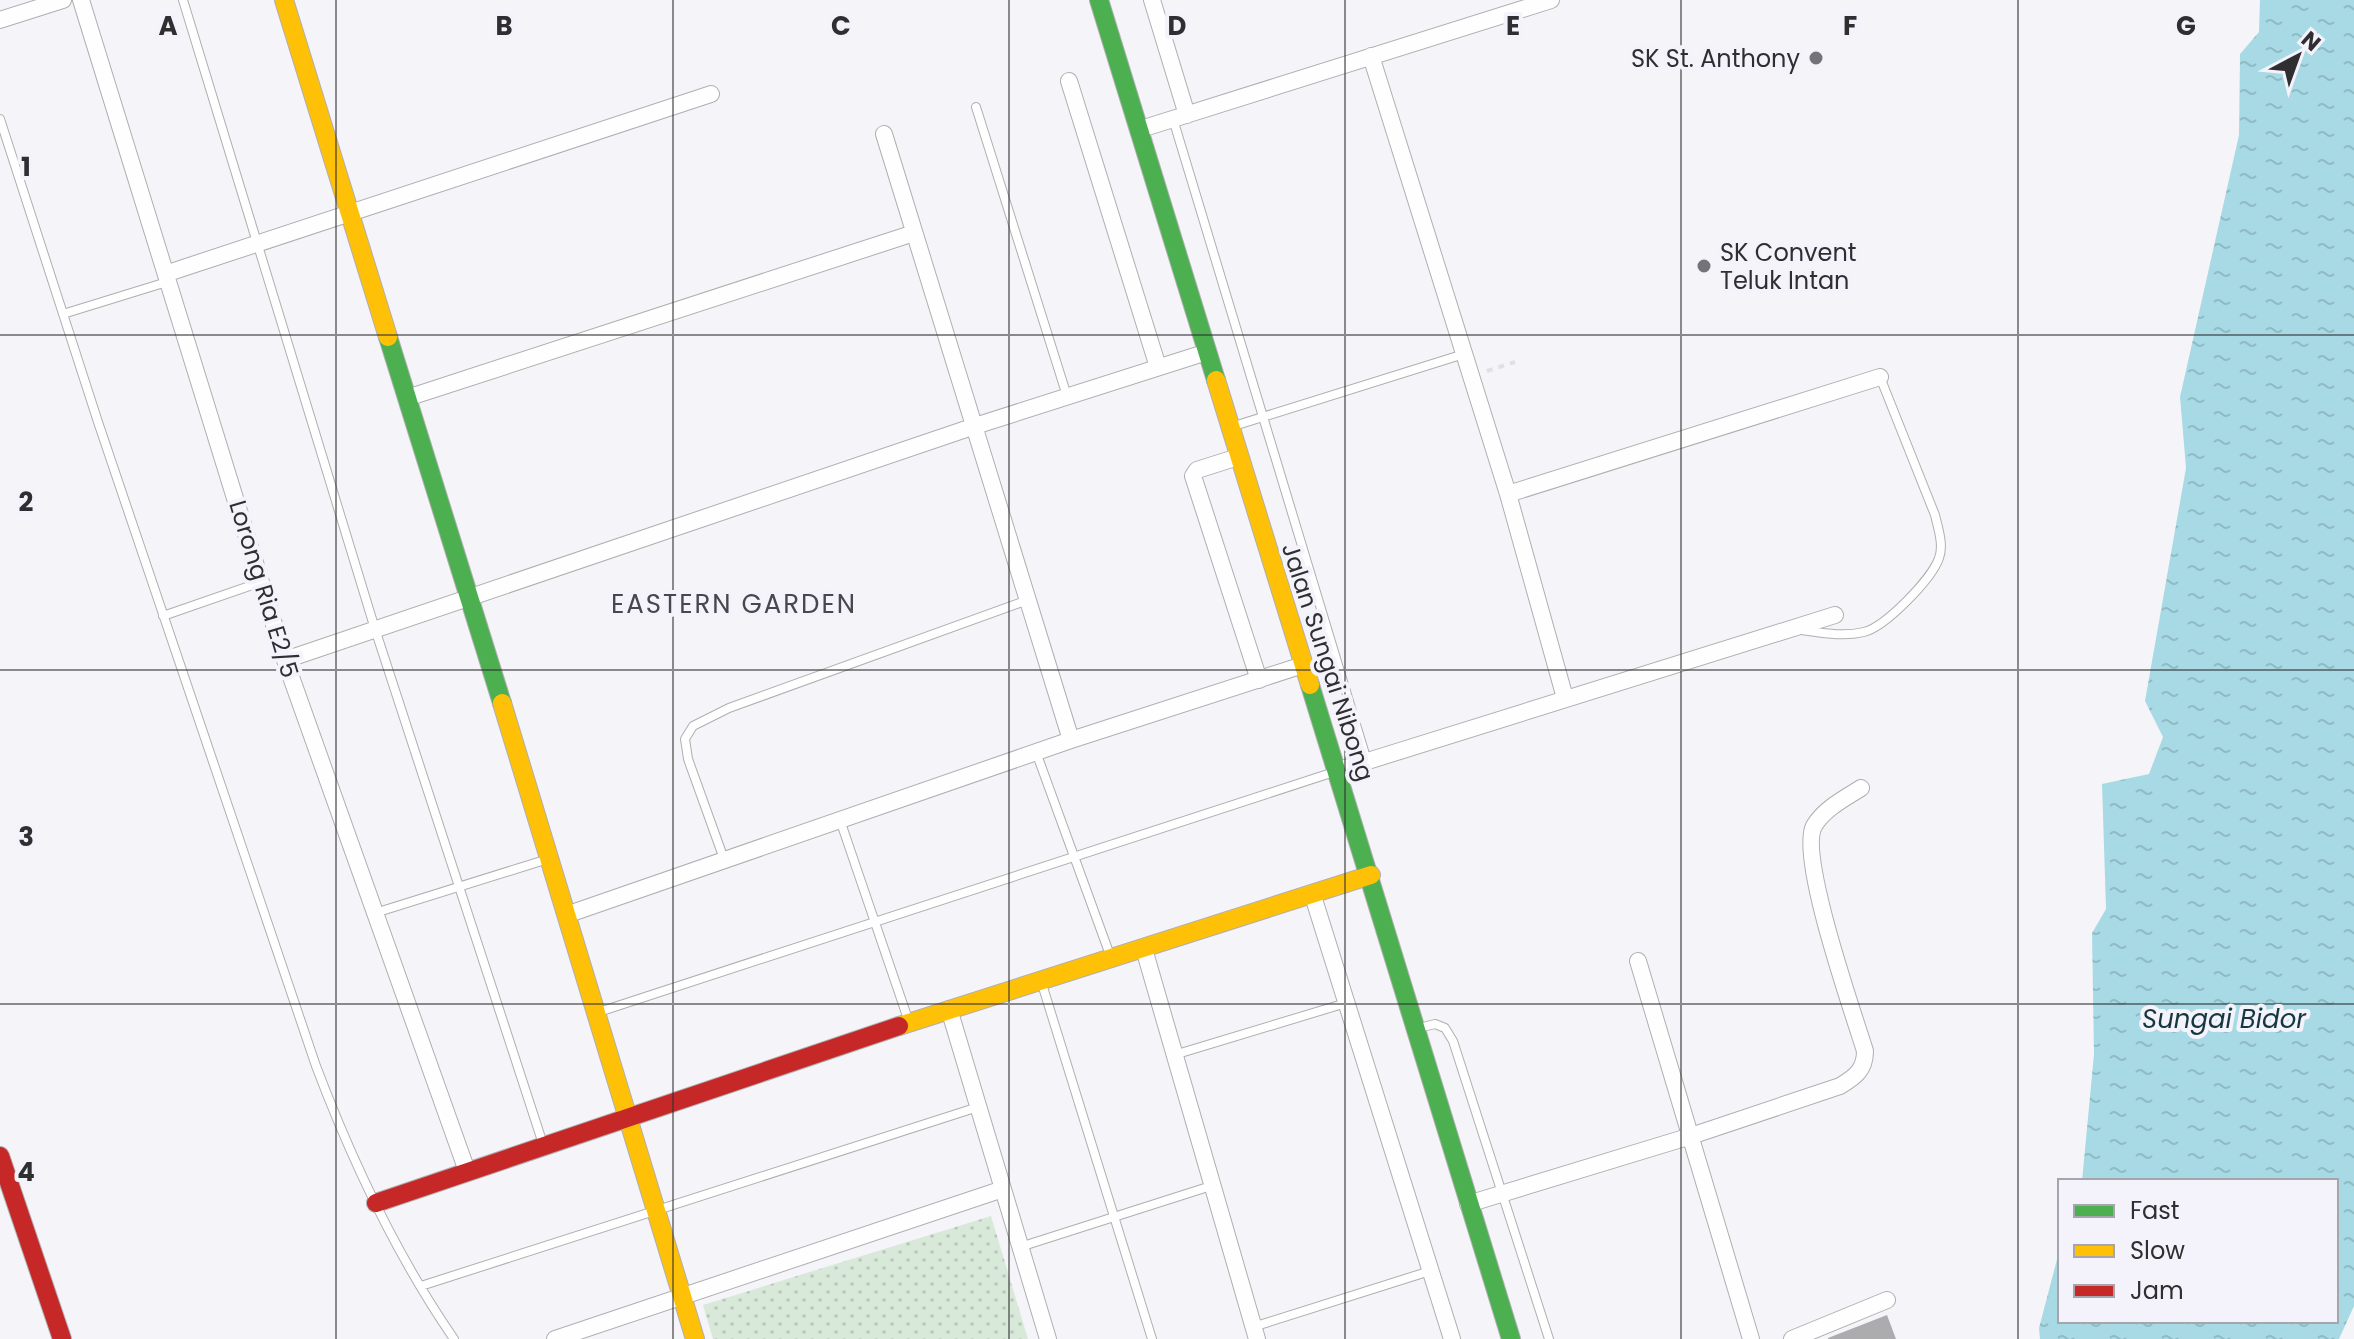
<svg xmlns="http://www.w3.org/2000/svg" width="2354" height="1339" font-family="Poppins,sans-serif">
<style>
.grass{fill:url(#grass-dots)}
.water{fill:url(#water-ripples)}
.building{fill:#acacaf}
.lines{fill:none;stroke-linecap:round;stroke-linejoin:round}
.lane-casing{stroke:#afafb2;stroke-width:10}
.street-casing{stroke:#afafb2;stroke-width:18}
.fast-casing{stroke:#afafb2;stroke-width:20}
.slow-casing{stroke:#afafb2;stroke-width:20}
.jam-casing{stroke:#afafb2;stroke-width:20}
.path{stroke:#e1e1e1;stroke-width:4;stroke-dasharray:6 6;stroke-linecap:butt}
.lane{stroke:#fefefe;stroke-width:8}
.street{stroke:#fefefe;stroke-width:16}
.fast{stroke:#4caf50;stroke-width:18}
.slow{stroke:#ffc107;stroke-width:18}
.jam{stroke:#c62828;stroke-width:18}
.grid{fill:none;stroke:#2f2f32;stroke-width:2;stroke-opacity:0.55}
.poi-dot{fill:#747478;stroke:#f4f3fb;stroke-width:3}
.labels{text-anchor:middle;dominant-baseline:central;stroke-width:8;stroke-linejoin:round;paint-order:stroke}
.poi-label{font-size:24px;fill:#2f2f32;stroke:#f4f3fb;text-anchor:end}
.street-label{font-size:24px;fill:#2f2f32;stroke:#f4f3fb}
.neighbourhood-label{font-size:26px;letter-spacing:2px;fill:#47474d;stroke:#f4f3fb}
.water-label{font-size:26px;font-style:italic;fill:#15383f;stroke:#f4f3fb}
.grid-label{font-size:26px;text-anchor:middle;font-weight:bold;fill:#2f2f32;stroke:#f4f3fb;stroke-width:8;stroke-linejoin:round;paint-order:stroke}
</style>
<defs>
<pattern id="grass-dots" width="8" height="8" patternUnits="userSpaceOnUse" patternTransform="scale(2)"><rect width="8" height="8" fill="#d8e9d9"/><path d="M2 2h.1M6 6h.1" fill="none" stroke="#bac8bb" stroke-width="1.8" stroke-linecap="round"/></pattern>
<pattern id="water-ripples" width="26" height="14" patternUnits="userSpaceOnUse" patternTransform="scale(2)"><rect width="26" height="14" fill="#a7dae5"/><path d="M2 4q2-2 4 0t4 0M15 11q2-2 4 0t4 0" fill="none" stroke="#90bbc5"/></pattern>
</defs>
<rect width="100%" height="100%" fill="#f5f5f9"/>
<path class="grass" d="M991,1216L1028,1339H713L703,1305Z"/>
<path class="water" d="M2260,0H2354V1306L2339,1339H2040L2039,1328L2060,1248V1321H2336V1181H2082L2094,1054L2092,933L2106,909L2102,784L2149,774L2163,737L2145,701L2186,468L2180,397L2239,135L2240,54L2259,32Z"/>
<path class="building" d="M1887,1315L1896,1339H1828V1338Z"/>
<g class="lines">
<g class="lane-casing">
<path id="lane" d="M183,0L375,629L543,1144
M976,107L1067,396
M0,119L98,422L316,1066C352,1161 396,1255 454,1339
M1173,119L1367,761
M63,314L170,281
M1234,426L1464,354
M163,616L261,582
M1802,630C1823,633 1843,637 1864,632C1885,627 1932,579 1939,558C1944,545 1938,528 1935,515L1880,377
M1036,752L1110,955
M840,820L909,1022
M724,859L688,759L685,739L693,726L729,708L1025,601
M375,913L548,859
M1042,984L1152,1339
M602,1011L1334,772
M1419,1028L1435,1024L1445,1028L1453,1041L1549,1339
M1174,1055L1346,1003
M1020,1247L1211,1186
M421,1286L978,1107
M1253,1327L1430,1271"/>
</g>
<g class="street-casing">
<path id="street" d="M81,0L285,660L467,1171
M1152,0L1187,115
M0,20L63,0
M1371,56L1508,494L1565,698
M1069,81L1158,367
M1141,129L1551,0
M884,134L1071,740
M168,273L711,94
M407,398L914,233
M1238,457L1197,470L1193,476L1259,680
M1508,494L1880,377
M285,660L975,426L1207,352
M1339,770L1835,615
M1312,893L1452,1339
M566,915L1071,740L1303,665
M1144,949L1257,1339
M1638,961L1751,1339
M949,1009L1048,1339
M1468,1204L1691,1136L1840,1086C1855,1077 1865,1070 1865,1051C1853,1012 1798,856 1814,826C1824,809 1845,798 1861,788
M555,1339L1003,1189
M1792,1339L1887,1300"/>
</g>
<g class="fast-casing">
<path id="fast" d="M1099,0L1216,380
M388,337L502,703
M1310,685L1511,1339"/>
</g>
<g class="slow-casing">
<path id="slow" d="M284,0L388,337
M1216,380L1310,685
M502,703L695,1339
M899,1026L1371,875"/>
</g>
<g class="jam-casing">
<path id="jam" d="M0,1156L62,1339
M376,1203L899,1026"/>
</g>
<path class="path" d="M1487,371L1515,362"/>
<use href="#lane" class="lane"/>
<use href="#street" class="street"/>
<use href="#fast" class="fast"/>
<use href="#slow" class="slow"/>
<use href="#jam" class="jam"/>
</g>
<path class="grid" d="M336,0V1339M673,0V1339M1009,0V1339M1345,0V1339M1681,0V1339M2018,0V1339M0,335H2354M0,670H2354M0,1004H2354"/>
<g class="poi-dot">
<circle cx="1816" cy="58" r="8"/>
<circle cx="1704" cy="266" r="8"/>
</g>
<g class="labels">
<g class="poi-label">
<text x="1800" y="58">SK St. Anthony</text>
<text x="1720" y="252" text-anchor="start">SK Convent<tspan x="1720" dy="28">Teluk Intan</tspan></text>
</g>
<g class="street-label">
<text transform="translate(264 589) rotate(73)">Lorong Ria E2/5</text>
<text transform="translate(1328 662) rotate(72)">Jalan Sungai Nibong</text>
</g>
<g class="neighbourhood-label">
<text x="734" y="604">EASTERN GARDEN</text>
</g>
<g class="water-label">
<text x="2224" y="1019">Sungai Bidor</text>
</g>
</g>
<g class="grid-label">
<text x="168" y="35">A</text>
<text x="504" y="35">B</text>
<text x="841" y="35">C</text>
<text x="1177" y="35">D</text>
<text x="1513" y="35">E</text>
<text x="1850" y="35">F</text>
<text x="2186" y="35">G</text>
<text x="26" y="176">1</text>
<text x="26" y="511">2</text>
<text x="26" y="846">3</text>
<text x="26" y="1181">4</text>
</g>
<rect x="2058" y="1179" width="280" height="144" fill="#f4f3fb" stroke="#a5a5ab" stroke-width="2"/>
<rect x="2074" y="1205" width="40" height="12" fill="#4caf50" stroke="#a5a5ab" stroke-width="2"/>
<text x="2130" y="1219" font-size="24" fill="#2f2f32">Fast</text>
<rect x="2074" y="1245" width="40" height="12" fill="#ffc107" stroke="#a5a5ab" stroke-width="2"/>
<text x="2130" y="1259" font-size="24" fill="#2f2f32">Slow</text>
<rect x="2074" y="1285" width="40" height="12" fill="#c62828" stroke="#a5a5ab" stroke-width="2"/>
<text x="2130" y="1299" font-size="24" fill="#2f2f32">Jam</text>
<g transform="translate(2298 56) rotate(41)" stroke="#f4f3fb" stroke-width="6" paint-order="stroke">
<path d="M0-6L14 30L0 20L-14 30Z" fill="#2f2f32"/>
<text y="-12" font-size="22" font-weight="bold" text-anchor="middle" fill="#2f2f32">N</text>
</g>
</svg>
